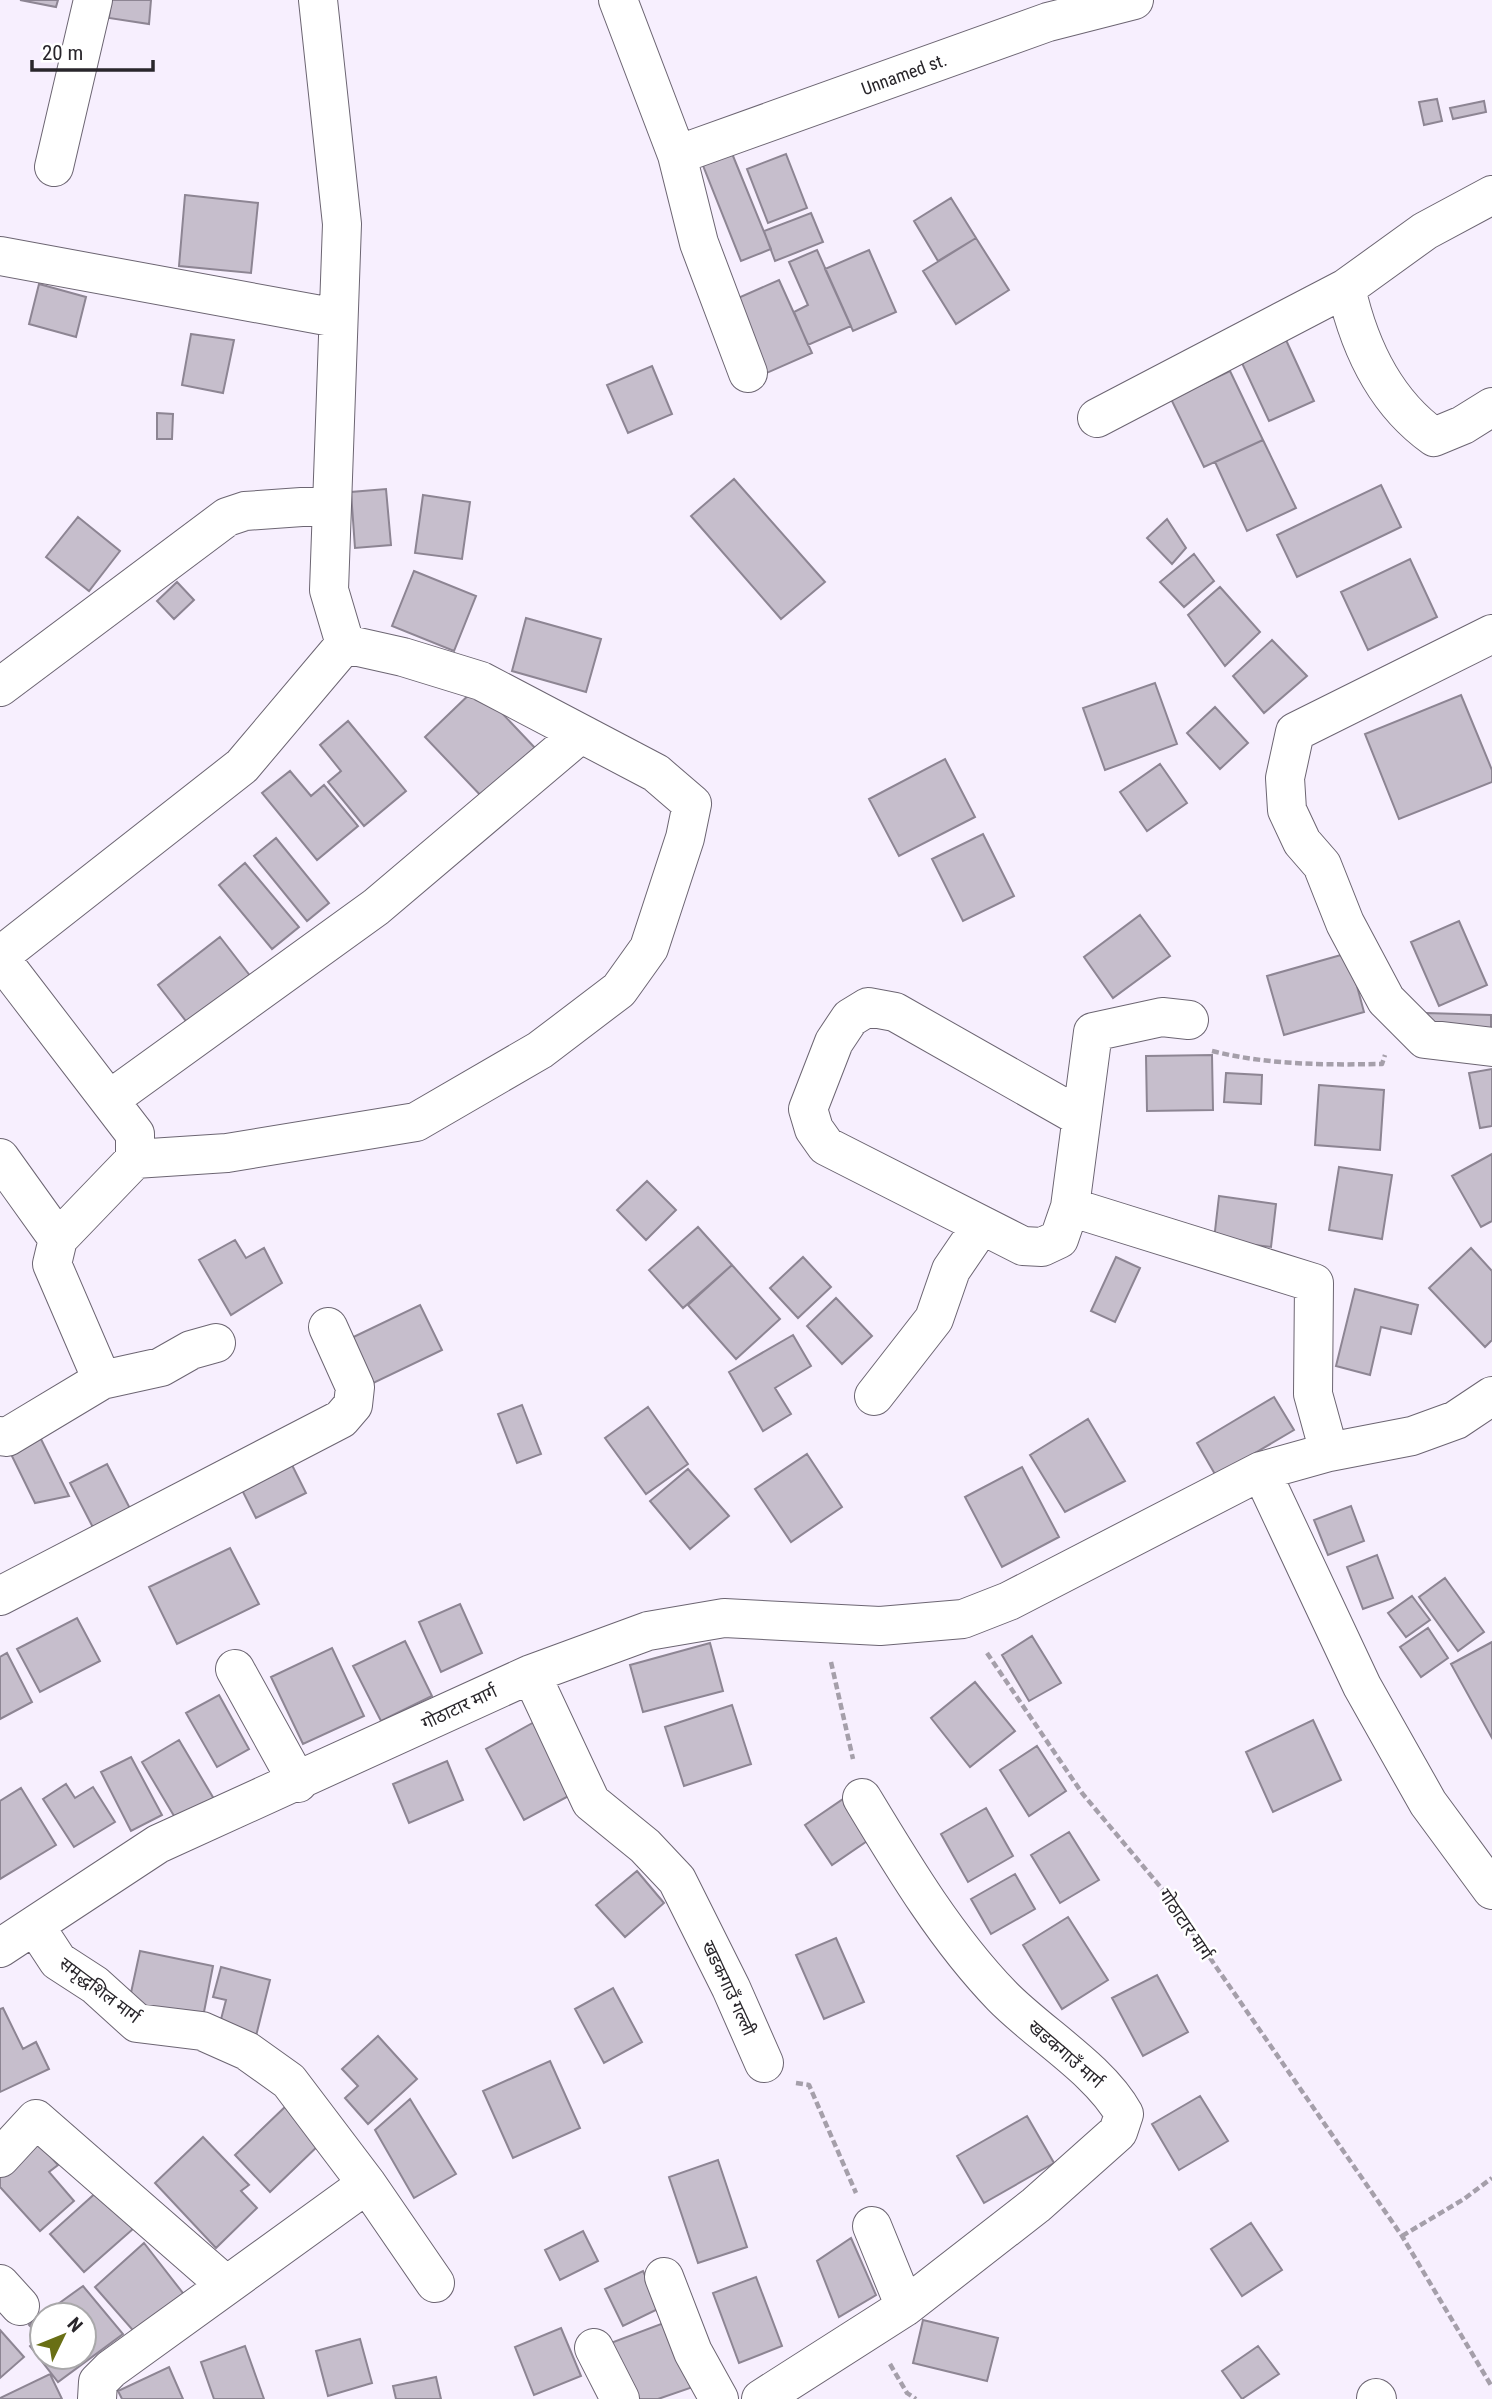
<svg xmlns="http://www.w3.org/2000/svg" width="1492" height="2399" font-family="'Roboto Condensed','Noto Sans Devanagari',sans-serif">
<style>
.building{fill:#c6becc;stroke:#8d8593;stroke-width:2;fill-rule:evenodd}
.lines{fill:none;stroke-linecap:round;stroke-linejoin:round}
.minor-casing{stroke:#6c6572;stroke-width:40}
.path{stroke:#a59faa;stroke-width:4.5;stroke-dasharray:7 3.5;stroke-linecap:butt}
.minor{stroke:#fff;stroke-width:38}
.labels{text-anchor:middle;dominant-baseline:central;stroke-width:5;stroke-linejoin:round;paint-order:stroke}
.street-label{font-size:18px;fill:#29262b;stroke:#fff}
</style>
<rect width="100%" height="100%" fill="#f7effe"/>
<path class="building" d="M20,0H58L56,7Z
M111,0H151L149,24L109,18Z
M1437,99L1442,121L1424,125L1419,102Z
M1484,101L1486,112L1453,119L1450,108Z
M731,151L771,249L741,261L702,163Z
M786,154L807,208L768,223L747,169Z
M185,195L258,203L251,273L179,266Z
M951,198L976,238L938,261L914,221Z
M811,213L823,242L775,261L764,231Z
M976,238L1009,290L956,324L923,271Z
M817,250L851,326L808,345L794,312L808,305L789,262Z
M869,250L896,312L853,331L825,269Z
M779,280L812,353L762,375L729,302Z
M39,284L86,297L76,337L29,324Z
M191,334L234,340L223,393L182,385Z
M1286,340L1314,401L1269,421L1241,361Z
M652,366L672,414L628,433L607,385Z
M1230,371L1263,440L1204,467L1171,399Z
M157,413L173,414L172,439H157Z
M1263,440L1296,508L1247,531L1215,462Z
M734,479L825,582L781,619L691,516Z
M1381,485L1401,527L1297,577L1277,535Z
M386,489L391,545L355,548L351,492Z
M423,495L470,502L462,559L415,553Z
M78,517L120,551L89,591L46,557Z
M1167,519L1186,548L1172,564L1147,538Z
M1194,554L1214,581L1184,607L1160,582Z
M1410,559L1437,617L1368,650L1341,592Z
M414,571L476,596L454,651L392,626Z
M177,582L194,600L174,619L157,601Z
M1220,587L1260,632L1225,666L1188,615Z
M526,618L601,639L586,692L512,671Z
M1272,640L1307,676L1264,713L1233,676Z
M1155,683L1177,744L1105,770L1083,708Z
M477,687L537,750L485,800L425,737Z
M1461,695L1492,770V782L1399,819L1365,734Z
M1215,707L1248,743L1220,769L1187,733Z
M348,721L406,791L364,826L328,782L341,771L320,745Z
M945,759L975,817L899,856L869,799Z
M1160,764L1187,803L1147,831L1120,792Z
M290,771L311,796L324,785L358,826L317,860L262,793Z
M983,834L1014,896L963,921L932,859Z
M276,838L329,903L307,921L254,856Z
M245,863L299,927L272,949L219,885Z
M1140,915L1170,956L1113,998L1084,957Z
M1459,921L1487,985L1439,1006L1411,942Z
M220,937L251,977L189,1025L158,985Z
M1348,953L1364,1012L1284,1035L1267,976Z
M1426,1013L1491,1015V1039L1425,1036Z
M1212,1055L1213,1110L1147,1111L1146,1056Z
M1492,1069V1126L1480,1128L1469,1073Z
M1226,1073L1262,1075L1261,1104L1224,1102Z
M1319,1085L1384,1090L1380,1150L1315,1145Z
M1492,1154V1221L1481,1227L1452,1176Z
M1339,1167L1392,1175L1382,1239L1329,1230Z
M647,1181L676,1210L646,1240L617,1210Z
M1219,1196L1276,1204L1271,1247L1214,1240Z
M698,1227L732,1265L683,1308L649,1270Z
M235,1240L246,1258L264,1248L282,1283L231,1315L199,1260Z
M1471,1248L1492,1271V1340L1485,1347L1429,1288Z
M803,1257L831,1287L798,1318L770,1288Z
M1116,1257L1140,1268L1115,1322L1091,1311Z
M732,1265L780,1319L736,1359L688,1305Z
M1355,1289L1418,1305L1411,1334L1381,1327L1370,1375L1336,1366Z
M836,1298L872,1336L842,1364L807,1326Z
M420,1305L442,1350L365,1387L343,1342Z
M793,1335L811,1366L775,1388L791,1414L763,1431L729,1372Z
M1274,1397L1294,1430L1216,1476L1197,1443Z
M522,1405L541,1454L517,1463L498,1414Z
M648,1407L688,1464L646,1494L605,1438Z
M1088,1419L1125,1481L1065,1512L1030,1455Z
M37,1431L69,1496L35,1503L7,1446Z
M807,1454L842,1507L791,1542L755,1489Z
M288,1457L306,1493L256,1518L238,1482Z
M107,1464L137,1522L100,1541L70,1483Z
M1022,1467L1059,1537L1002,1567L965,1497Z
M688,1469L729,1516L690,1549L650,1501Z
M1351,1506L1364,1541L1328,1555L1314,1520Z
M230,1548L259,1604L177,1644L149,1587Z
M1377,1555L1393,1598L1363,1609L1347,1567Z
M1445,1578L1484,1632L1458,1651L1419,1597Z
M1412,1596L1430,1620L1406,1637L1388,1613Z
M460,1604L482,1653L441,1672L419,1622Z
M77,1618L100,1661L40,1692L17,1649Z
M1428,1628L1448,1658L1421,1677L1400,1647Z
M1032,1636L1061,1683L1029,1701L1002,1655Z
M405,1641L432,1696L381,1721L353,1666Z
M1492,1642V1738L1451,1664Z
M710,1643L723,1691L643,1712L630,1665Z
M332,1648L364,1716L303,1744L271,1677Z
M7,1653L32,1702L0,1719V1657Z
M975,1682L1015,1731L970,1767L931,1718Z
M219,1695L249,1749L217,1767L186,1713Z
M732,1705L751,1764L684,1786L665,1727Z
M1313,1720L1341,1780L1273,1812L1246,1752Z
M536,1721L576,1792L524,1820L486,1749Z
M179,1740L214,1799L177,1821L142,1762Z
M1037,1746L1066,1791L1029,1816L1000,1770Z
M131,1757L162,1815L131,1831L101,1772Z
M447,1761L463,1800L409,1823L393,1784Z
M66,1784L75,1798L93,1787L115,1822L74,1847L43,1799Z
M21,1788L56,1845L0,1879V1801Z
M846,1797L873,1837L832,1865L805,1825Z
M986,1808L1013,1856L968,1882L941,1834Z
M1069,1832L1099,1880L1060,1903L1031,1855Z
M637,1871L664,1903L625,1937L596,1905Z
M1015,1874L1035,1909L991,1934L971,1899Z
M1068,1917L1108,1980L1062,2009L1023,1945Z
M836,1938L864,2002L824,2019L796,1955Z
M140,1951L213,1966L203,2017L129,2002Z
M221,1967L270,1980L256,2036L219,2027L226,2000L213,1997Z
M1157,1975L1188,2032L1143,2056L1112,1998Z
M613,1988L642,2042L604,2063L575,2009Z
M3,2008L23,2049L36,2042L49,2069L0,2092V2009Z
M378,2036L417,2079L368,2124L345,2098L358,2086L342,2069Z
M550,2061L580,2128L513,2158L483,2091Z
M1200,2096L1228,2141L1179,2170L1152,2124Z
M410,2099L456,2174L414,2198L375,2130Z
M287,2105L322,2142L270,2192L235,2155Z
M1027,2116L1054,2163L984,2203L957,2156Z
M203,2137L249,2185L241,2191L257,2208L216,2248L155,2183Z
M36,2140L58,2165L49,2172L74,2201L40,2231L0,2187V2175Z
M718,2160L747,2247L698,2263L669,2177Z
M99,2190L133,2229L84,2272L50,2234Z
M1251,2223L1282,2270L1242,2296L1211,2249Z
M583,2231L598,2261L560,2280L545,2250Z
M851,2238L876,2295L839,2317L817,2261Z
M144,2243L186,2297L137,2335L95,2287Z
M643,2271L660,2308L623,2326L605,2289Z
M756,2277L782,2346L739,2363L713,2293Z
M83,2286L123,2334L58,2382L30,2346L40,2337L29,2325ZM42,2315H84V2357H42Z
M923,2320L998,2338L987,2381L913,2363Z
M669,2321L693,2387L658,2399H628L608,2344Z
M561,2328L581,2376L534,2395L515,2347Z
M0,2330L24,2357L0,2378Z
M360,2339L372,2383L328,2396L316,2351Z
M245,2346L264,2399H214L201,2362Z
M1258,2346L1279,2374L1242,2399L1222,2371Z
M169,2367L183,2399H122L118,2391Z
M50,2374L62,2399H0V2398Z
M436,2377L441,2399H396L393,2386Z"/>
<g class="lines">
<g class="minor-casing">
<path id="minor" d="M618,0L677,155L699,243L748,373
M677,155L1048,22L1134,0
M54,167L93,0
M1492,195L1425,231L1346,288C1359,346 1385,402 1434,437L1463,425L1492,407
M0,256L337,318
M1097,418L1346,288
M1492,634L1295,732L1285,778L1287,810L1302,842L1322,865L1345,923L1386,1000L1425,1039L1492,1047
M0,687L227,517L245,511L330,505
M0,956L242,766L345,644
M0,958L135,1134V1159L58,1239L52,1264L102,1380
M109,1100L376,907L579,735
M1080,1117L895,1012L868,1007L850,1018L834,1042L808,1109L814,1129L826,1146L1023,1246L1042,1247L1059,1239L1070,1207L1314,1283L1313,1394L1329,1452
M0,1158L58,1239
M135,1159L227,1153L416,1122L540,1050L619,990L649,948L685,838L692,804L656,773L481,681L403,657L345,644L329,590L342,224L318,0
M1070,1207L1093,1032L1162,1017L1189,1020
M874,1396L934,1319L951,1270L981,1226
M0,1436L7,1437L102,1380L161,1367L191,1350L216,1343
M1261,1471L1362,1686L1428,1803L1492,1890
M0,1596L341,1419L353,1405L355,1387L328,1327
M235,1669L298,1783
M531,1674L591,1802L645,1846L677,1880L731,1988L764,2063
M35,1926L58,1961L95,1985L137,2023L202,2031L247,2051L289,2081L367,2184L435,2283
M0,1948L158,1844L531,1674L648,1631L724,1618L880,1626L963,1619L1009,1601L1261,1471L1329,1452L1412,1436L1456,1420L1492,1396
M0,2158L36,2119L226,2285
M872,2226L905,2307
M664,2277L693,2352L719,2399
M0,2284L20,2306
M594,2348L620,2399
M1376,2398L1377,2399
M97,2399L98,2382L111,2369L367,2184
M761,2399L905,2307L1036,2205L1118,2132L1124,2114C1099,2069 1039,2034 1002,1996C946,1938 903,1866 862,1798"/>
</g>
<path class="path" d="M1212,1051C1268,1065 1325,1065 1382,1064L1385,1055
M987,1653L1082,1793L1163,1890L1402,2236L1492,2387
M831,1662L853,1759
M796,2083L809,2085L856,2193
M1402,2236L1464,2199L1492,2178
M890,2364L907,2393L916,2399"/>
<use href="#minor" class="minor"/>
</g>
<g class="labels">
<g class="street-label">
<text transform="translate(904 74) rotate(-20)">Unnamed st.</text>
<text transform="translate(459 1707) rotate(-25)">गोठाटार मार्ग</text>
<text transform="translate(1186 1924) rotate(56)">गोठाटार मार्ग</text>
<text transform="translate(729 1988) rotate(65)">खडकगाउँ गल्ली</text>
<text transform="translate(100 1990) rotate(37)">समृद्धशिल मार्ग</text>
<text transform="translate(1066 2054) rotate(41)">खडकगाउँ मार्ग</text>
</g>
</g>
<g transform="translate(63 2336) rotate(47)"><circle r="33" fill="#ffffff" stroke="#a9a8aa" stroke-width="2"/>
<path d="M0-5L12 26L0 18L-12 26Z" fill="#696f15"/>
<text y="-10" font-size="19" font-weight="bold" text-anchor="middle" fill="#29262b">N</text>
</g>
<path d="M32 60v10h121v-10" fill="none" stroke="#29262b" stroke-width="3.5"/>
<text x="42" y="60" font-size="21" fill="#29262b" stroke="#ffffff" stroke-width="5" paint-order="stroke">20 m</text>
</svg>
